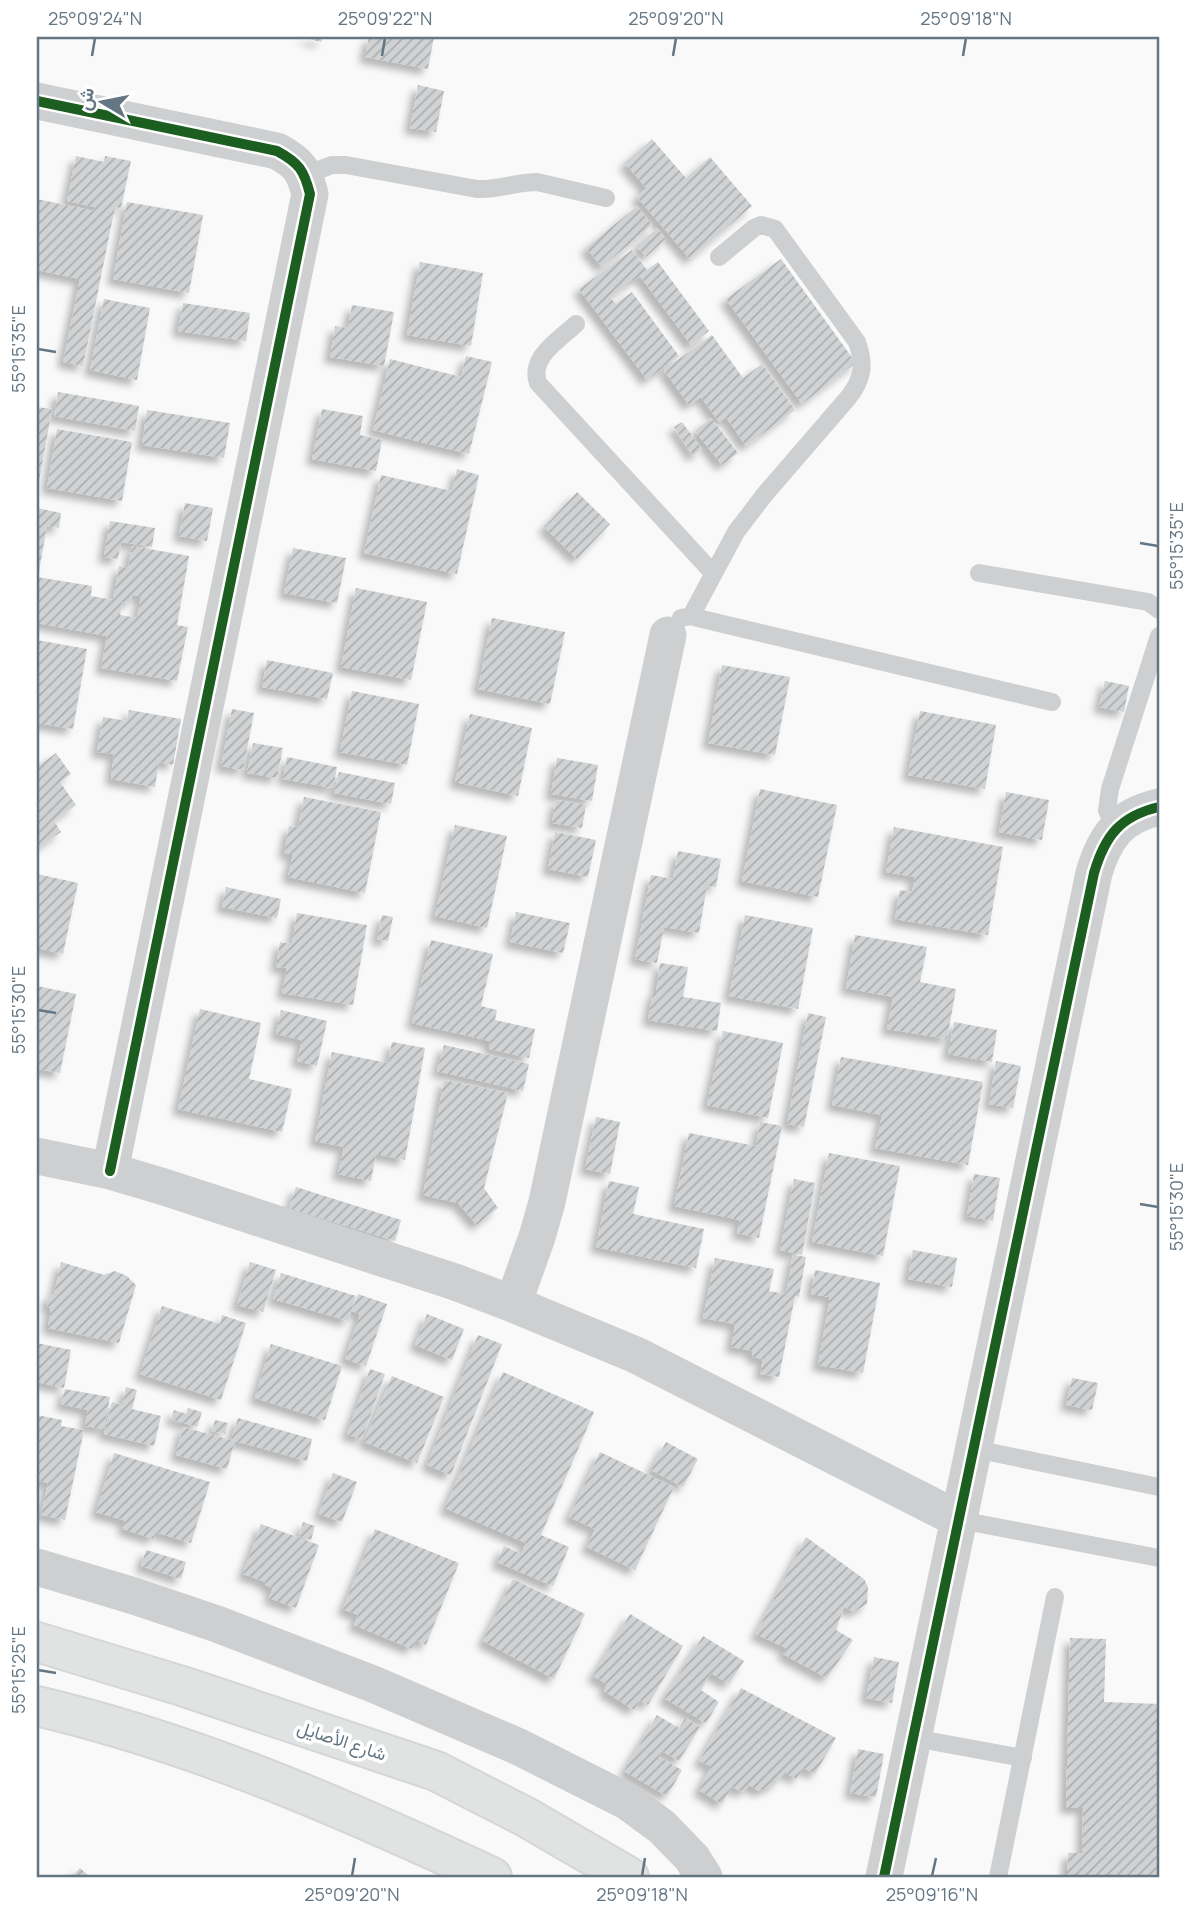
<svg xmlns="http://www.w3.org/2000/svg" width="1196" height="1914" font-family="Manrope,Vazirmatn,sans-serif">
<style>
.building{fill:url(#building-hatch);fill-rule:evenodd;filter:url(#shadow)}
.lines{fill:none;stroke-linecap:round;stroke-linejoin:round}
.secondary-casing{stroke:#d5d6d7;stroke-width:42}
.lane{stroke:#cecfd0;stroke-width:18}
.street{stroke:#cecfd0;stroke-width:37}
.secondary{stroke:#e1e2e2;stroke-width:38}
.cycleway-casing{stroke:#fff;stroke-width:15}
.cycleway{stroke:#1b5e20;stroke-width:10}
.ticks{fill:none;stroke:#657683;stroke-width:2.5}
.labels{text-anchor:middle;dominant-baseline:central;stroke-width:7;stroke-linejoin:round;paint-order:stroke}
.street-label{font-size:18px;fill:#657683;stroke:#fff}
.neatline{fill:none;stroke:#657683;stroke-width:2.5}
.ticks-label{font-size:18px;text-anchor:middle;fill:#657683}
</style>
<defs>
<pattern id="building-hatch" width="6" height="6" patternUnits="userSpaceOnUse" patternTransform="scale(1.75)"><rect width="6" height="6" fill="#d0d2d3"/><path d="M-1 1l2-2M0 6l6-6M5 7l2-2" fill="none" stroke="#acafb1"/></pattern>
<filter id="shadow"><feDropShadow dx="-6" dy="6" stdDeviation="3.5" flood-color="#0004"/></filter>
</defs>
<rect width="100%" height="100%" fill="#f9f9f9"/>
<path class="building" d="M301,37H323L321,42Z
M369,37H434L428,69L365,57Z
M418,85L444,91L436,132L410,128Z
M652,139L686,178L710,157L752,206L690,259L637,197L646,188L625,163Z
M76,156L104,162L105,156L131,161L121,208L115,207L83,366L63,362L80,279L37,270V199L94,211L95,207L67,201Z
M127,202L203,215L189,293L113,279Z
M637,206L652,225L602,267L586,248Z
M657,228L666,239L646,257L637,246Z
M632,250L647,270L658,262L709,331L691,345L640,276L610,297L616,304L632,292L679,356L647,380L579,289Z
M781,259L856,363L802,404L726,299Z
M420,262L483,273L471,346L407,335Z
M104,299L150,308L137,380L90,370Z
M183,303L250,313L246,341L178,331Z
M352,305L394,312L384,366L330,357L335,326L348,328Z
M712,335L743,378L762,364L795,410L746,446L726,417L719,422L701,397L689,405L664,370Z
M466,356L492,362L469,454L373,430L390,359L461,377Z
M58,392L139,406L135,431L54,416Z
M37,407L52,409L38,487H37Z
M322,409L363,416L360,435L382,440L376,471L312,459Z
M147,410L230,423L224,458L142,445Z
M711,418L738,453L722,465L695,431Z
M682,422L702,449L693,456L674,427Z
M57,429L132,442L122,501L47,488Z
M457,469L479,475L457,574L364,553L381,475L452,491Z
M577,492L610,524L577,559L544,527Z
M185,503L213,508L207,541L179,536Z
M37,508L61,513L59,528L47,526L39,571L37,570Z
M110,521L155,528L152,547L121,542L118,559L104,557Z
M132,546L189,556L177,625L188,627L177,681L101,668L107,636L37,623V577L92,586L91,596L113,600L119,566L128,568ZM132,595L141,596L137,618L120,615L122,602L131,603Z
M293,548L346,558L337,603L284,593Z
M356,588L427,602L411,680L341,667Z
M492,618L565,632L550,704L478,689Z
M37,640L87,649L73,729L37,723Z
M267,660L333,673L327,699L262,687Z
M722,665L790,677L775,755L708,743Z
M1105,681L1129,686L1124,712L1099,707Z
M352,691L419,704L407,765L340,752Z
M232,709L254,713L243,770L221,766Z
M129,710L181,719L173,765L159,762L155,787L111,779L114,754L97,752L103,717L127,721Z
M920,711L996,725L985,789L908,775Z
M470,714L532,728L518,796L455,782Z
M253,743L283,748L277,778L247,773Z
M56,753L71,774L60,782L76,805L54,821L61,832L37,849V767Z
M287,757L337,767L333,788L283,779Z
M557,758L598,765L592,801L551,794Z
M339,772L395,783L391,804L334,793Z
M760,789L837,805L818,897L742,881Z
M1006,792L1049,800L1042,840L999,832Z
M304,797L381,812L365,893L288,877L293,854L284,853L289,826L298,827Z
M556,800L586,805L582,828L552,823Z
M455,825L507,836L487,928L435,916Z
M894,827L1003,847L988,935L895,919L900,890L912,892L915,877L886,872Z
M555,832L596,840L588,877L548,869Z
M678,851L721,859L716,887L707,886L699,933L664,927L657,963L635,959L651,875L673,879Z
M37,874L78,883L63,954L37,948Z
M226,887L281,899L277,918L222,907Z
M516,912L570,923L563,953L510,942Z
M297,913L367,925L353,1005L282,993L287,968L276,967L280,942L292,944Z
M382,915L393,917L388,941L377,939Z
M745,915L813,928L798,1009L729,996Z
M855,935L927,947L920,982L956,989L947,1039L887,1029L893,997L846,988Z
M431,940L493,954L481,1006L497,1010L495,1020L535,1029L529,1058L489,1049L490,1041L412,1023Z
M660,963L688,967L683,997L721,1003L717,1031L648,1020L653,993H656Z
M37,986L76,994L60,1073L37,1069Z
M200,1009L261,1023L249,1079L292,1089L282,1132L178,1109Z
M281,1010L327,1021L317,1066L297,1061L302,1040L276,1034Z
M808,1013L826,1017L804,1127L787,1124Z
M954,1022L997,1030L992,1062L948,1054Z
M723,1031L783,1043L768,1118L707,1105Z
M392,1042L425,1048L405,1160L376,1154L371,1181L338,1174L344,1147L315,1141L332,1052L388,1063Z
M444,1045L529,1064L523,1091L437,1071Z
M841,1057L983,1082L968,1165L875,1148L882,1115L832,1105Z
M996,1061L1021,1066L1013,1108L989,1104Z
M444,1080L508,1093L484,1188L498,1208L477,1225L458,1203L423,1195Z
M596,1117L620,1122L610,1174L585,1169Z
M760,1122L782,1126L759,1238L737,1233L740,1220L674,1206L689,1133L756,1146Z
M829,1153L900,1166L883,1256L812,1242Z
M974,1174L1000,1178L993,1221L967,1216Z
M794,1179L815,1183L802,1255L780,1250Z
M609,1181L639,1187L633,1214L704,1229L696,1268L596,1247Z
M296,1187L401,1220L395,1241L289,1208Z
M913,1250L957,1258L952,1287L908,1279Z
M793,1255L806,1257L799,1297L795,1296L779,1377L760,1374L763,1359L752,1357L753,1351L731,1347L735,1324L703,1318L715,1258L774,1269L769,1291L786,1294Z
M61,1262L104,1275L115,1271L127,1276L136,1285L119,1343L48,1328L51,1308L48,1307L47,1301L49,1296L54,1294Z
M250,1262L276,1270L263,1312L237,1305Z
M815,1270L880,1283L863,1373L818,1365L830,1297L811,1294Z
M281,1273L356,1296L348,1321L273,1299Z
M358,1294L387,1304L366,1366L345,1359L360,1314L352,1311Z
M162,1306L220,1324L222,1315L246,1323L221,1400L140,1374Z
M427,1314L464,1329L452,1360L415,1345Z
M478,1335L502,1344L451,1475L427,1465Z
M37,1343L71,1350L64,1388L37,1382Z
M271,1344L342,1366L325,1420L255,1398Z
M370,1369L385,1374L362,1439L347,1434Z
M503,1372L594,1412L541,1535L569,1547L553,1586L497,1562L504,1546L521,1554L526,1543L445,1508Z
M392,1376L444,1397L417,1463L364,1442Z
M1072,1378L1098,1383L1092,1410L1066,1405Z
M126,1387L137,1390L132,1409L161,1416L154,1446L104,1434L112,1402L122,1405Z
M65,1389L110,1397L104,1429L85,1426L88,1410L61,1404Z
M188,1408L202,1412L197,1427L171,1419L174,1410L186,1414Z
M37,1415L62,1420L61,1426L84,1430L65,1520L41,1515L48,1483L37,1480Z
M238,1418L312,1439L307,1461L235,1441L227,1469L176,1455L183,1427L231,1440Z
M215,1420L228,1423L225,1434L212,1431Z
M666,1442L698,1459L683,1487L651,1470Z
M600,1452L674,1487L635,1570L587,1547L595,1529L569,1517Z
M114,1453L210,1482L191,1543L155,1532L154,1539L123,1529L126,1521L96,1512Z
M333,1473L357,1482L342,1522L319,1514Z
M303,1522L315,1526L311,1540L299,1536Z
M261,1524L319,1545L296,1608L269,1598L273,1588L265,1585L266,1582L243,1574Z
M375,1529L459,1563L426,1645L416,1640L412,1649L354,1625L358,1615L343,1609Z
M806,1537L864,1579L868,1587L867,1604L854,1612L844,1607L836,1630L853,1640L827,1678L783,1654L786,1648L756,1634Z
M146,1550L186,1562L181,1579L141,1566Z
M513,1579L585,1614L554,1679L483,1641Z
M630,1614L683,1646L648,1705L640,1700L634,1710L604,1691L607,1684L593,1676Z
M703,1636L744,1661L729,1684L711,1673L701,1690L719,1702L706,1723L664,1698Z
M1070,1638L1106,1639L1104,1702L1159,1704V1877H1067L1068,1853H1082L1083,1808H1066Z
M874,1657L899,1662L892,1703L866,1698Z
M741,1688L836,1738L815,1774L804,1768L796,1779L785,1772L774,1785L759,1791L749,1785L743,1792L732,1787L722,1804L699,1790L711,1766L699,1761Z
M657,1715L679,1728L685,1718L700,1727L679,1761L662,1751L659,1757L682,1770L667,1796L624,1771Z
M858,1749L884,1754L876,1797L850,1793Z
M80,1868L90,1877H71Z"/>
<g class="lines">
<g class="secondary-casing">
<path id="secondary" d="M37,1642L182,1686L436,1771L526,1817L629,1877
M37,1706C198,1744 343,1808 492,1877"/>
</g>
<path class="lane" d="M305,175L332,165H346L477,189C498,190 517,182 537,182L606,198
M576,324C559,340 529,357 538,383L713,573
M979,573L1148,602L1159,610
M691,616L736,532L765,494L848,398C863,379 865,365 857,342L775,229L761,225L754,228L719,257
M681,618L691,616L702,619L1052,702
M1115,829L1107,810L1110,789L1159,636
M975,1449L1159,1487
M960,1520L1159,1558
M914,1738L1023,1758
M998,1877L1055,1597"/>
<path class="street" d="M37,101L277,151C299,163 304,170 310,194L110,1171
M37,1156L110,1171L161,1186L455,1282L513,1304L636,1355L960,1520
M513,1304L537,1237L547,1202L668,635
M37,1567L134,1596L217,1624L373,1684L519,1747L628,1802L662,1827L692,1858L704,1877
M884,1877L1094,873C1105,836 1120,816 1159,807"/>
<use href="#secondary" class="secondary"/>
<g class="cycleway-casing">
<path id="cycleway" d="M37,101L277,151C299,163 304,170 310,194L110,1171
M884,1877L1094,873C1105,836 1120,816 1159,807"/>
</g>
<use href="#cycleway" class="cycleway"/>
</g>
<path class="ticks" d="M92,56L95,38M382,56L385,38M673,56L676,38M963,56L966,38M38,349L56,352M1140,543L1158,546M38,1010L56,1013M1140,1204L1158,1207M38,1670L56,1673M352,1876L355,1858M642,1876L645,1858M932,1876L936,1858"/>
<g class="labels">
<g class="street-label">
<text transform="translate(342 1740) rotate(18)">شارع الأصايل</text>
</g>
</g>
<rect width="1196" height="1914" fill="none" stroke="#ffffff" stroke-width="77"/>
<g transform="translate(102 102) rotate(280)" stroke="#ffffff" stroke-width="5" paint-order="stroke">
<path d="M0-5L12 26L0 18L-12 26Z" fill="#657683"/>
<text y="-10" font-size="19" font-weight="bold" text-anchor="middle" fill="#657683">ش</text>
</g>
<rect x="38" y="38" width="1120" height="1838" class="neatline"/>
<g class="ticks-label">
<text x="95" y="25">25°09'24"N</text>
<text x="385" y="25">25°09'22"N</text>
<text x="676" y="25">25°09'20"N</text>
<text x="966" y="25">25°09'18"N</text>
<text transform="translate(19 349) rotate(-90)" y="6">55°15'35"E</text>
<text transform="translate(1177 546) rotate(-90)" y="6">55°15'35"E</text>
<text transform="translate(19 1010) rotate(-90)" y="6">55°15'30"E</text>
<text transform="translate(1177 1207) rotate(-90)" y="6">55°15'30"E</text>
<text transform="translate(19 1670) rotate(-90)" y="6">55°15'25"E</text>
<text x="352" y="1901">25°09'20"N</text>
<text x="642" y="1901">25°09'18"N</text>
<text x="932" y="1901">25°09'16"N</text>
</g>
</svg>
